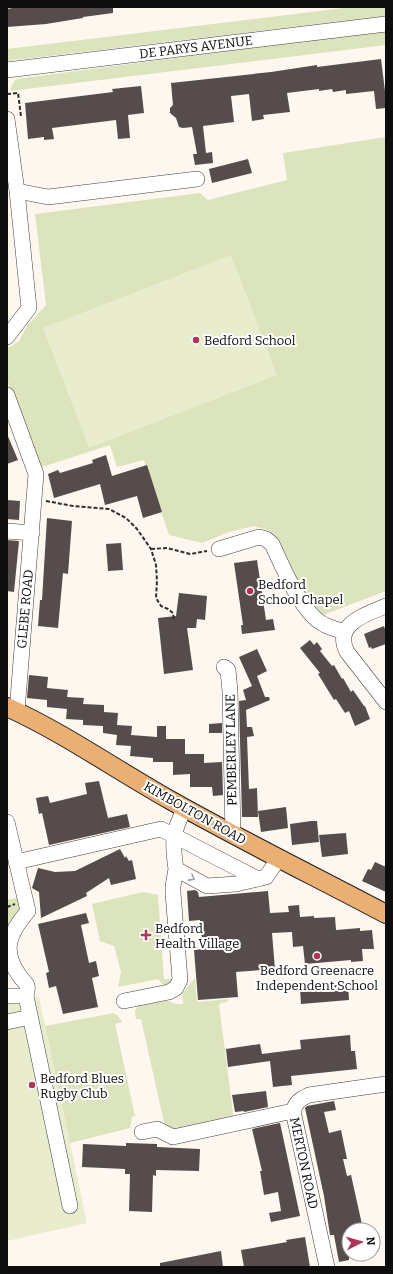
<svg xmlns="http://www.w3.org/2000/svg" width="393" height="1274" font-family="Bitter,serif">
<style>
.green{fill:#dbe4bc}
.pitch{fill:#e9eccd}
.building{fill:#554c4b}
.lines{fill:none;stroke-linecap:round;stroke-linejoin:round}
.minor-casing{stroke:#404040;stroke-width:16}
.major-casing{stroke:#1e1e1e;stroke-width:20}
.path{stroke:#2f2f2f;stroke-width:2;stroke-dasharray:4 2;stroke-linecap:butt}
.minor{stroke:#fff;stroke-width:15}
.major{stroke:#eaaf73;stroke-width:18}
.oneway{stroke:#9e9e9e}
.poi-dot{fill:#ae3458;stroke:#fff;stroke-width:1.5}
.labels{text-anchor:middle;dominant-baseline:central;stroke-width:4;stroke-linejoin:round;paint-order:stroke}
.street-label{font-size:13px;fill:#0d0d0d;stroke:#fff}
.poi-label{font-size:13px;fill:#0d0d0d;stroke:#fff;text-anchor:start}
</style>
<rect width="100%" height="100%" fill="#fdf7ef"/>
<path class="green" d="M352,7H386V16L7,61V49Z
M386,30V45L10,91L12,85L16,79Z
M386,137V591L318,617L270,531L254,526L229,532L202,543L169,535L144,460L117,467L110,445L39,468L7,379V349L19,341L27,326L46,305L35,214L200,193L204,197L208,200L287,180L283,153Z
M143,892L158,895L164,979H173V981L166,988L158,979L118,987L121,972L114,946L100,941L92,904Z
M20,897L22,907L7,932V900Z
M195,978L197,1002L229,999L227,1002L221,1003L219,1005L234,1120L171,1132L165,1127L141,1019H136C135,1014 134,1010 138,1006L164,1001H169L175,1004H183L182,994Z
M114,1013L118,1016L122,1022L115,1024L135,1116L132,1117L130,1128L70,1143L45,1026Z"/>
<path class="pitch" d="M231,255L277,375L89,448L43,328Z
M39,997L87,1223L7,1241V1003Z"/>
<path class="building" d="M18,7H113V13L83,17V18L46,24L7,27V9Z
M381,59L386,99V108L376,109L374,91L346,94V90L333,92L332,89L319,91V89L287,93L290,112L263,115L264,119L252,121L249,94L231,96L234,122L203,126L206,153L212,152L213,163L195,165L193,154H197L192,127L183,128L179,127L176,118L170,113V108L173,105L171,83L271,72L317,65V67Z
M141,86L144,113L128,115L130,138L118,139L116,120L52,128L54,139L44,140V137L28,139L25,103L113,92L112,89Z
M248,159L252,173L212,183L209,169Z
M7,434L18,460L7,464Z
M106,455L112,476L147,465L162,512L143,518L137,496L105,505L100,484L54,498L48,474L58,470L60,473L93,463L92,460Z
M7,500L20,501L19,520L7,519Z
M47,518L72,521L68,574L63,573L58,628L38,626L40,600H42Z
M7,540L19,541L14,592L7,591Z
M121,543L123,570L108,571L106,544Z
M257,560L266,620L273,619L275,630L242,634L241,625H243L234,563Z
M179,593L207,596L205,620L197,619L196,628H187L193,670L164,674L158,618L176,616Z
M384,626L386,632V644L372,649L371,647L369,648L364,634Z
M310,640L314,645L317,642L322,649L320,651L332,666L334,665L342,679L343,678L351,692L353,690L364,706H365L370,719L355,726L349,711L345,713L336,699L334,700L318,674L320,673L300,648Z
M257,649L267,671L257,676L265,697H269L270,700L246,710L247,727H252L254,736L247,737L249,789L257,788L258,817H242L239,701L246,700L243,690L252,686L239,657Z
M29,675L48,677L47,688L68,690L67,697L84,698L83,704L104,705V712L118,713L117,725L132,726L131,735L157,737V726H166V739H185V754H204V763L222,762L223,795L213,796L212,787H190V774L173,775V762H153V758L130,756L131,746L116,745L117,735L103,733V726L83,725V720L66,719L67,709L47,707V700L27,698Z
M222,723V733H209V724Z
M99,781L108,818L127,814L130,827L49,845L42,813L39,814L36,798L48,796L50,803L87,794L85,783Z
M286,807L288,828L261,832L258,811Z
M311,821H317L319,842L292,845L290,824Z
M346,833L348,854L322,857L319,835Z
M120,849L125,858L126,856L129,861L132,860L136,879L111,885L109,878L86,893L87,896L41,918L39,892L32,888L38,868L55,872L75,871Z
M375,862L386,867V892L362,881L368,869L371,870Z
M195,890L198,892L199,897L268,891L270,913L289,912L288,906L299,905L300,917L314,916V918L335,917L336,930L360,928V931L372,930L374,949H362L363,961L351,962V960L305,964L303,946L293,947L292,932L272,933L275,969L236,972L238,997L198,1000L194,950L203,949L200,920L189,921L187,891Z
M86,913L89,923L81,925L89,963L96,961L99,976L92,978L98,1007L63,1014L56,986L49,988L46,973L49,972L38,924Z
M348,984L349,1000L301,1004L300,988Z
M350,1035L351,1051H355L357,1069L291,1076L292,1085L273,1087L270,1061L228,1067L226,1049L260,1044L262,1054L301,1049L300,1040Z
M266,1091L268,1107L244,1112V1111L235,1112L232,1095Z
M334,1101L336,1110L324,1112L329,1133L341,1130L347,1159H343L347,1176L351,1175L363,1229L349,1230V1260L339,1262L334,1235H330L324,1196L305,1108L307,1106Z
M280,1123L300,1216L271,1222L269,1213L281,1211L278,1192L264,1195L260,1171H262L252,1129Z
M126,1143L157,1144V1147L200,1149L199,1171L156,1170V1176L153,1175L152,1212L129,1211L130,1174H125V1169L82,1167L83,1144L126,1146Z
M305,1237L310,1267H244L241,1250L287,1242L286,1240Z
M221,1251L223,1267H160V1263Z"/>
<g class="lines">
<g class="minor-casing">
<path id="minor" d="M7,70L386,24
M7,119L17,191L29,308L7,337
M17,191L48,197L197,179
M7,395L36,474L17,711
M7,531L32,533
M219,549L259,537L266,539L272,544C283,567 302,615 325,625C331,628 339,630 345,632
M386,606C366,614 333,624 347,652L386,702
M224,667L228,670L230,691L233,835
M185,808C172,832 172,843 176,869L207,886L236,884L266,877L279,858
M7,822L28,911C10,932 1,950 19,975C25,984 30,983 26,996H7
M16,862L161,829L258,879
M26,996L70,1206
M124,1001L169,992L176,988L180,980L173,893V886L176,869
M7,1022L30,1017
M142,1132L157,1129L173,1137L293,1111
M327,1267L293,1111C296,1102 300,1099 309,1095L386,1084"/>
</g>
<g class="major-casing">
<path id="major" d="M7,707C64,733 115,769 170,800C241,840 314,876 386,914"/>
</g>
<path class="path" d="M7,94L18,93L21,116
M46,501L73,506L109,509L126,518L137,529L151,549L156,565L157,581L156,598L161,606L168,609L173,613L174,621
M151,549L167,548L190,554L207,551
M7,907L15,904"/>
<use href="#minor" class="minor"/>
<use href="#major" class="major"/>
</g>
<defs><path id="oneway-chevron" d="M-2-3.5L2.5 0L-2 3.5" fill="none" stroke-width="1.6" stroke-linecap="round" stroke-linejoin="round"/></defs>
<use class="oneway" href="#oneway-chevron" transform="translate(192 878) rotate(29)"/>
<g class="poi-dot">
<circle cx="196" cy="340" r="4"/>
<circle cx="250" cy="591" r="4"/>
<path d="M144 929h4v4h4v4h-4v4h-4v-4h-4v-4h4z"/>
<circle cx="317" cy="956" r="4"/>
<circle cx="32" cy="1085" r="4"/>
</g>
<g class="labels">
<g class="street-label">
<text transform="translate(196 47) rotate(-7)">DE PARYS AVENUE</text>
<text transform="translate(25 609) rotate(-85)">GLEBE ROAD</text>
<text transform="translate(231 750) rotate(-91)">PEMBERLEY LANE</text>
<text transform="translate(195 813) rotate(29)">KIMBOLTON ROAD</text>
<text transform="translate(304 1163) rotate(78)">MERTON ROAD</text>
</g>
<g class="poi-label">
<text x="204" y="340">Bedford School</text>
<text x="258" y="584">Bedford<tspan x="258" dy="15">School Chapel</tspan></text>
<text x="155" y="928">Bedford<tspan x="155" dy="15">Health Village</tspan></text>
<text x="317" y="970" text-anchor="middle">Bedford Greenacre<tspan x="317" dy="15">Independent School</tspan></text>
<text x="40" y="1078">Bedford Blues<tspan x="40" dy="15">Rugby Club</tspan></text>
</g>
</g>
<rect width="393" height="1274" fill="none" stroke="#0d0d0d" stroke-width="16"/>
<g transform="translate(361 1242) rotate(84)"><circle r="19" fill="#ffffff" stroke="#9e9e9e"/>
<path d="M0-3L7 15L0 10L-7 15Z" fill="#ae3458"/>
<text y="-6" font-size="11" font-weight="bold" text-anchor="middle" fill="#0d0d0d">N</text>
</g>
</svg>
